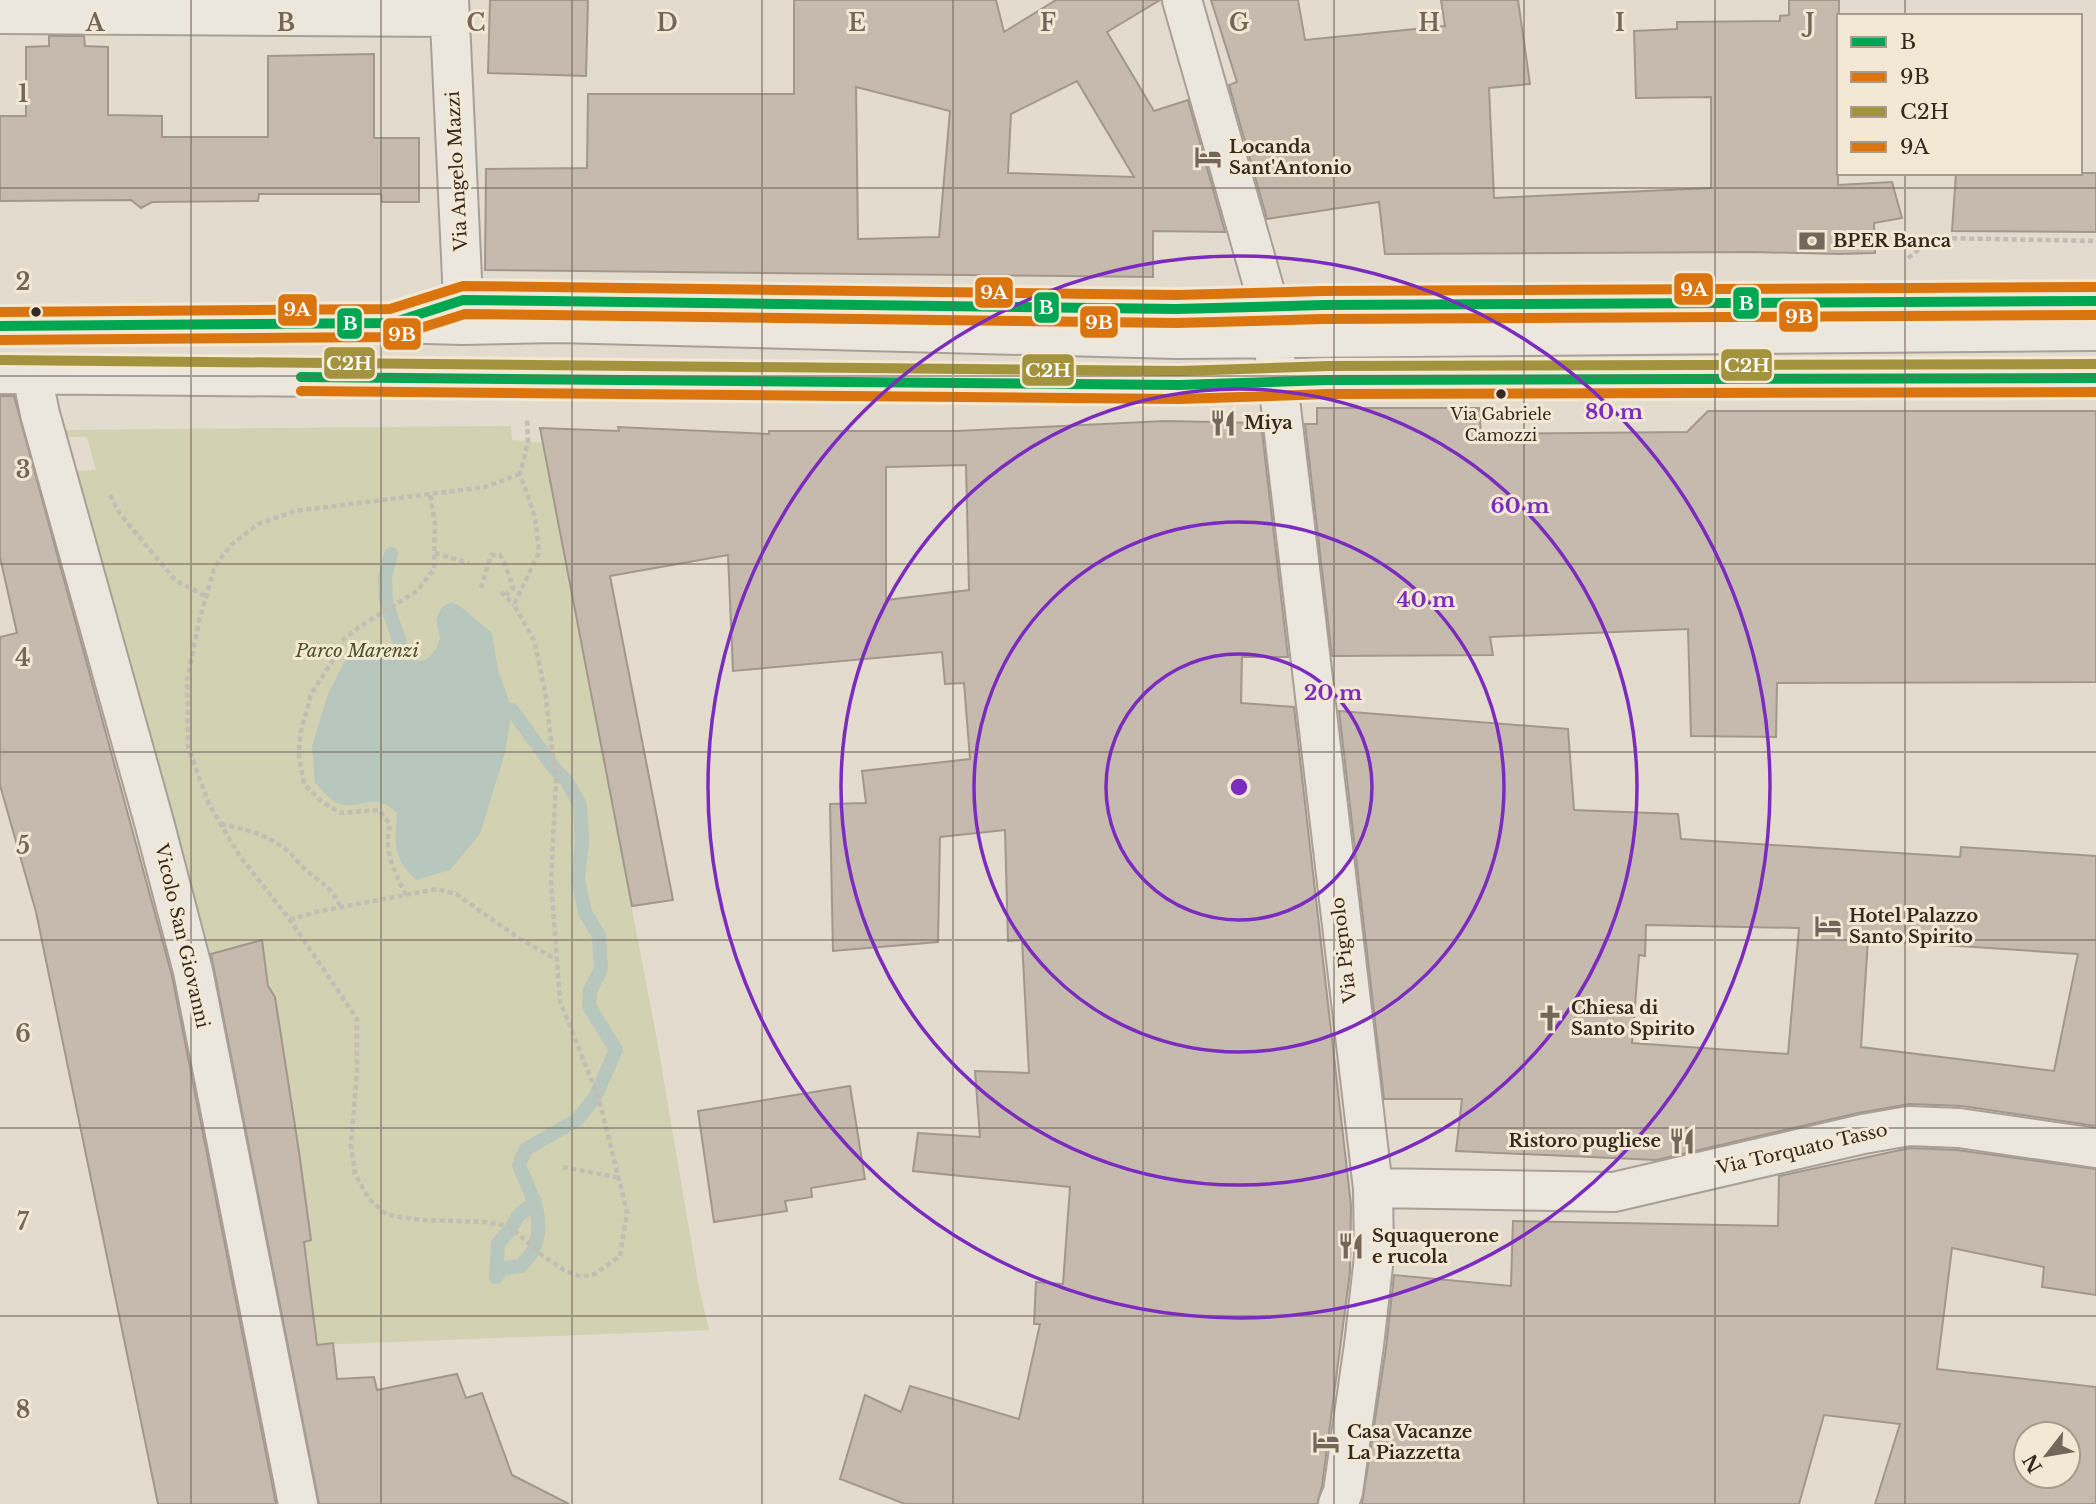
<svg xmlns="http://www.w3.org/2000/svg" width="2096" height="1504" font-family="'Libre Baskerville',serif">
<style>
.green{fill:#d2d1b1}
.water{fill:#b8c7bd}
.lines{fill:none;stroke-linecap:round;stroke-linejoin:round}
.stream{stroke:#b8c7bd;stroke-width:14}
.building{fill:#c6b9ae;stroke:#a3978d;stroke-width:2;fill-rule:evenodd}
.minor-casing{stroke:#a8a096;stroke-width:42}
.path{stroke:#c4bdb5;stroke-width:4.5;stroke-dasharray:5 3.5;stroke-linecap:butt}
.minor{stroke:#ebe7df;stroke-width:38}
.bus-1-casing{stroke:#f3e8d4;stroke-width:16}
.bus-2-casing{stroke:#f3e8d4;stroke-width:16}
.bus-3-casing{stroke:#f3e8d4;stroke-width:16}
.bus-4-casing{stroke:#f3e8d4;stroke-width:16}
.bus-1{stroke:#00a651;stroke-width:10}
.bus-2{stroke:#da740e;stroke-width:10}
.bus-3{stroke:#a4933e;stroke-width:10}
.bus-4{stroke:#da740e;stroke-width:10}
.grid{fill:none;stroke:#73675c;stroke-width:2;stroke-opacity:0.55}
.ring{fill:none;stroke:#7b2cbf;stroke-width:3.5}
.bus-dot{fill:#36291f;stroke:#f3e8d4;stroke-width:2.5}
.labels{text-anchor:middle;dominant-baseline:central;stroke-width:6;stroke-linejoin:round;paint-order:stroke}
.bus-label{font-size:16px;fill:#36291f;stroke:#f3e8d4}
.poi-label{font-size:18px;font-weight:bold;fill:#36291f;stroke:#f3e8d4;text-anchor:start}
.street-label{font-size:18px;fill:#36291f;stroke:#f3e8d4}
.park-label{font-size:18px;font-style:italic;fill:#485127;stroke:#f3e8d4}
.grid-label{font-size:23px;text-anchor:middle;font-weight:bold;fill:#73675c;stroke:#f3e8d4;stroke-width:6;stroke-linejoin:round;paint-order:stroke}
.centre{fill:#7b2cbf;stroke:#f3e8d4;stroke-width:3.5}
.ring-label{font-size:21px;text-anchor:middle;font-weight:bold;fill:#7b2cbf;stroke:#f3e8d4;stroke-width:6;stroke-linejoin:round;paint-order:stroke}
.line-badge{stroke:#f3e8d4;stroke-width:2.5}
.badge-label{font-size:19px;text-anchor:middle;font-weight:bold;fill:#fff}
</style>
<rect width="100%" height="100%" fill="#e3dbcd"/>
<path class="green" d="M511,426L512,440L543,443L657,1040L699,1288L709,1330L317,1345L304,1242L310,1240L262,940L211,954L75,471L96,470L87,437H66L63,430Z"/>
<path class="water" d="M451,602L460,606L492,633L498,670L512,710L505,753L480,834L450,870L416,880C392,856 395,845 397,813C372,788 358,814 335,802C328,798 321,788 315,783L312,746L328,694L352,647H385L416,661L426,660L436,649L440,638L436,619L442,607Z"/>
<g class="lines">
<path class="stream" d="M386,601L385,577L391,554
M389,611L404,654
M512,710L554,768L568,783L580,805L582,841L578,880L585,912L599,936L601,969L590,991L589,1006L616,1050L595,1097L577,1120L526,1149L519,1165C529,1192 546,1215 535,1245
M513,1225L518,1216L535,1202
M496,1277L498,1243L510,1230
M496,1277L503,1268L521,1266L533,1251"/>
</g>
<path class="building" d="M490,0H588L586,76L488,73Z
M794,0H996L1004,32L1056,0H1160L1107,32L1154,111L1188,100L1225,232L1153,231V277L485,270L486,169L587,168L588,94H794ZM1077,81L1134,177L1008,173L1011,114ZM856,87L950,111L939,237L858,239Z
M1211,0H1298L1305,40L1445,26L1441,0H1518L1530,84L1489,88L1494,198L1711,188V97L1636,98L1634,31L1677,29V22L1780,21V16L1789,15V0H1839L1838,185L1892,182L1902,218L1874,223L1875,253L1839,254L1752,252L1385,254L1379,202L1267,219L1229,85L1237,82Z
M49,36H84L85,46L108,47V115L162,116V137H268V56L374,54V138H419V202H382L381,194H259L258,201L152,202L141,208L131,200L0,201V116H26V47L49,46Z
M1956,173H2096V232L1952,231Z
M0,396H14L172,976L276,1504H158L36,912L0,785V637L17,633L0,557Z
M1317,408H1479L1481,434L1687,432L1708,411H2096V682L1777,683L1776,737L1691,736L1688,629L1490,637L1493,655L1332,656L1305,424H1317Z
M1165,421L1261,423L1288,657H1242L1241,703L1294,707L1351,1205L1350,1272L1322,1486L1317,1504H905L840,1479L865,1395L901,1412L910,1386L1019,1419L1040,1324H1034L1036,1282L1063,1284L1070,1187L913,1171L918,1133L980,1137L975,1071L1029,1073L1022,940L1008,941L1005,830L940,837L938,942L833,951L830,804L866,803L862,771L970,759L964,683L945,684L942,652L733,671L728,555L610,576L673,900L632,906L540,428L619,431L618,427L769,434V431H957ZM966,465L969,590L886,600V467Z
M1339,711L1568,729L1574,810L1678,814L1681,839L1960,857L1961,847L2096,856V1126L1962,1106L1910,1104L1858,1113L1656,1160L1456,1151L1462,1099H1384ZM1646,925L1799,928L1788,1054L1632,1043L1639,955L1645,956ZM1868,940L2078,954L2054,1071L1861,1047Z
M262,940L268,986L275,997L299,1152L311,1240L304,1242L317,1345L333,1343L337,1379L374,1377L377,1390L457,1374L466,1398L482,1393L512,1475L569,1504H319L211,954Z
M850,1086L865,1179L811,1188L812,1197L785,1201L787,1211L714,1222L698,1111Z
M1910,1148L1957,1150L2096,1169V1295L2042,1287L2044,1267L1952,1248L1937,1369L2096,1387V1504H1875L1900,1424L1824,1415L1799,1504H1362L1386,1348L1394,1275L1511,1286L1513,1221L1778,1226L1779,1176ZM2026,1434H2068V1476H2026Z"/>
<g class="lines">
<g class="minor-casing">
<path id="minor" d="M449,0L463,300L462,325
M1182,0L1269,306L1373,1188L1374,1257L1364,1345L1343,1492L1338,1504
M0,14L449,17
M856,305L1176,309L1323,305L2096,301
M0,326L392,323L462,325L557,323L1176,339L2096,331
M0,374L1179,385L1328,380L2096,378
M32,375L40,414L154,822L193,971L298,1504
M1373,1188L1614,1192L1863,1134L1909,1126L1959,1128L2096,1148"/>
</g>
<path class="path" d="M1908,258L1934,238L2096,241
M520,474L485,487L295,511L258,524L231,545L215,566L199,621L187,680L188,747L209,804L239,855L290,920L357,1019V1070L351,1145L355,1174L369,1199L387,1215L421,1220L485,1222L509,1226L542,1255L564,1270L581,1277L595,1274L620,1256L627,1212L599,1099L560,1001L551,881L556,781L545,691L534,640L514,605L539,552L535,517L520,474L528,442L527,419
M110,495L120,514L176,581L206,596
M435,553L469,563
M481,588L491,555H500C503,558 513,585 513,588L506,595
M501,592L514,605
M221,824C246,829 270,835 290,853C295,858 300,865 305,869C322,885 331,885 341,908
M406,895C393,867 384,855 390,824L379,810L341,813L322,802L304,784L299,756L300,735L311,694L333,660L342,641L359,627L417,591L434,569L435,525L430,494
M290,920L315,912L437,889L456,894L517,937L557,960
M563,1167L620,1178"/>
<use href="#minor" class="minor"/>
<g class="bus-1-casing">
<path id="bus-1" d="M0,326L392,323L463,300L1176,309L1323,305L2096,301
M301,377L1179,385L1328,380L2096,378"/>
</g>
<g class="bus-2-casing">
<path id="bus-2" d="M0,340L392,337L465,314L1176,323L1323,319L2096,315
M301,391L1179,399L1328,394L2096,392"/>
</g>
<g class="bus-3-casing">
<path id="bus-3" d="M0,360L1179,371L1328,366L2096,364"/>
</g>
<g class="bus-4-casing">
<path id="bus-4" d="M0,312L390,309L463,286L1176,295L1323,291L2096,287"/>
</g>
<use href="#bus-1" class="bus-1"/>
<use href="#bus-2" class="bus-2"/>
<use href="#bus-3" class="bus-3"/>
<use href="#bus-4" class="bus-4"/>
</g>
<path class="grid" d="M191,0V1504M381,0V1504M572,0V1504M762,0V1504M953,0V1504M1143,0V1504M1334,0V1504M1524,0V1504M1715,0V1504M1905,0V16M1905,173V1504M0,188H2096M0,376H2096M0,564H2096M0,752H2096M0,940H2096M0,1128H2096M0,1316H2096"/>
<g class="ring">
<circle cx="1239" cy="787" r="133"/>
<circle cx="1239" cy="787" r="265"/>
<circle cx="1239" cy="787" r="398"/>
<circle cx="1239" cy="787" r="531"/>
</g>
<defs>
<g id="hotel-bare" transform="scale(2.1)"><path d="M-6-4.5h1.5V1H6V5H4.5V3h-9V5H-6ZM-4 0a1.8 1.8 0 1 1 3.6 0ZM.5 0V-2.5h3Q6-2.5 6 0Z" fill="#73675c" stroke="#f3e8d4" stroke-width="2.5" paint-order="stroke"/></g>
<g id="bank-bare" transform="scale(2.1)"><path d="M-6-4H6V4H-6ZM0-2.3a2.3 2.3 0 1 0 0 4.6a2.3 2.3 0 1 0 0-4.6Z" fill="#73675c" stroke="#f3e8d4" stroke-width="2.5" paint-order="stroke"/></g>
<g id="restaurant-bare" transform="scale(2.1)"><path d="M-5-6h1v4h1v-4h1v4h1v-4h1v5L-1.5 .5V6h-2V.5L-5-1ZM5-6V6H3V1.5H1.5Q1.5-4 5-6Z" fill="#73675c" stroke="#f3e8d4" stroke-width="2.5" paint-order="stroke"/></g>
<g id="church-bare" transform="scale(2.1)"><path d="M-1.2-6h2.4v3.5h3.3v2.4h-3.3V6h-2.4V-.1h-3.3v-2.4h3.3Z" fill="#73675c" stroke="#f3e8d4" stroke-width="2.5" paint-order="stroke"/></g>
</defs>
<g fill-rule="evenodd">
<use href="#hotel-bare" x="1208" y="157"/>
<use href="#bank-bare" x="1812" y="241"/>
<use href="#restaurant-bare" x="1223" y="423"/>
<use href="#hotel-bare" x="1828" y="926"/>
<use href="#church-bare" x="1550" y="1018"/>
<use href="#restaurant-bare" x="1682" y="1141"/>
<use href="#restaurant-bare" x="1351" y="1246"/>
<use href="#hotel-bare" x="1326" y="1442"/>
</g>
<g class="bus-dot">
<circle cx="36" cy="312" r="6"/>
<circle cx="1501" cy="394" r="6"/>
</g>
<g class="labels">
<g class="bus-label">
<text x="1501" y="414">Via Gabriele<tspan x="1501" dy="21">Camozzi</tspan></text>
</g>
<g class="poi-label">
<text x="1229" y="147">Locanda<tspan x="1229" dy="21">Sant'Antonio</tspan></text>
<text x="1833" y="241">BPER Banca</text>
<text x="1244" y="423">Miya</text>
<text x="1849" y="916">Hotel Palazzo<tspan x="1849" dy="21">Santo Spirito</tspan></text>
<text x="1571" y="1008">Chiesa di<tspan x="1571" dy="21">Santo Spirito</tspan></text>
<text x="1661" y="1141" text-anchor="end">Ristoro pugliese</text>
<text x="1372" y="1236">Squaquerone<tspan x="1372" dy="21">e rucola</tspan></text>
<text x="1347" y="1432">Casa Vacanze<tspan x="1347" dy="21">La Piazzetta</tspan></text>
</g>
<g class="street-label">
<text transform="translate(457 171) rotate(-93)">Via Angelo Mazzi</text>
<text transform="translate(182 936) rotate(77)">Vicolo San Giovanni</text>
<text transform="translate(1344 950) rotate(-97)">Via Pignolo</text>
<text transform="translate(1802 1149) rotate(-13)">Via Torquato Tasso</text>
</g>
<g class="park-label">
<text x="357" y="651">Parco Marenzi</text>
</g>
</g>
<g class="grid-label">
<text x="95" y="31">A</text>
<text x="286" y="31">B</text>
<text x="476" y="31">C</text>
<text x="667" y="31">D</text>
<text x="857" y="31">E</text>
<text x="1048" y="31">F</text>
<text x="1239" y="31">G</text>
<text x="1429" y="31">H</text>
<text x="1620" y="31">I</text>
<text x="1810" y="31">J</text>
<text x="23" y="102">1</text>
<text x="23" y="290">2</text>
<text x="23" y="478">3</text>
<text x="23" y="666">4</text>
<text x="23" y="854">5</text>
<text x="23" y="1042">6</text>
<text x="23" y="1230">7</text>
<text x="23" y="1418">8</text>
</g>
<circle cx="1239" cy="787" r="10" class="centre"/>
<g class="ring-label">
<text x="1614" y="419">80 m</text>
<text x="1520" y="513">60 m</text>
<text x="1426" y="607">40 m</text>
<text x="1333" y="700">20 m</text>
</g>
<g class="line-badge">
<rect x="1673" y="272" width="41" height="34" rx="7" fill="#da740e"/>
<rect x="974" y="276" width="40" height="33" rx="7" fill="#da740e"/>
<rect x="1732" y="286" width="28" height="34" rx="7" fill="#00a651"/>
<rect x="1033" y="291" width="27" height="33" rx="7" fill="#00a651"/>
<rect x="277" y="293" width="41" height="34" rx="7" fill="#da740e"/>
<rect x="1778" y="300" width="41" height="33" rx="7" fill="#da740e"/>
<rect x="1079" y="305" width="40" height="34" rx="7" fill="#da740e"/>
<rect x="336" y="307" width="27" height="33" rx="7" fill="#00a651"/>
<rect x="382" y="317" width="40" height="34" rx="7" fill="#da740e"/>
<rect x="323" y="346" width="53" height="34" rx="7" fill="#a4933e"/>
<rect x="1720" y="348" width="53" height="34" rx="7" fill="#a4933e"/>
<rect x="1021" y="353" width="54" height="34" rx="7" fill="#a4933e"/>
</g>
<g class="badge-label">
<text x="1694" y="296">9A</text>
<text x="994" y="299">9A</text>
<text x="1746" y="310">B</text>
<text x="1046" y="314">B</text>
<text x="297" y="316">9A</text>
<text x="1799" y="323">9B</text>
<text x="1099" y="329">9B</text>
<text x="350" y="330">B</text>
<text x="402" y="341">9B</text>
<text x="349" y="370">C2H</text>
<text x="1747" y="372">C2H</text>
<text x="1048" y="377">C2H</text>
</g>
<rect x="1837" y="14" width="245" height="161" fill="#f3e8d4" stroke="#a79c8c" stroke-width="2"/>
<rect x="1851" y="37" width="35" height="10" fill="#00a651" stroke="#a79c8c" stroke-width="2"/>
<text x="1900" y="49" font-size="21" fill="#36291f">B</text>
<rect x="1851" y="72" width="35" height="10" fill="#da740e" stroke="#a79c8c" stroke-width="2"/>
<text x="1900" y="84" font-size="21" fill="#36291f">9B</text>
<rect x="1851" y="107" width="35" height="10" fill="#a4933e" stroke="#a79c8c" stroke-width="2"/>
<text x="1900" y="119" font-size="21" fill="#36291f">C2H</text>
<rect x="1851" y="142" width="35" height="10" fill="#da740e" stroke="#a79c8c" stroke-width="2"/>
<text x="1900" y="154" font-size="21" fill="#36291f">9A</text>
<g transform="translate(2047 1455) rotate(239)"><circle r="33" fill="#f3e8d4" stroke="#a79c8c" stroke-width="2"/>
<path d="M0-5L12 26L0 18L-12 26Z" fill="#73675c"/>
<text y="-10" font-size="19" font-weight="bold" text-anchor="middle" fill="#36291f">N</text>
</g>
</svg>
